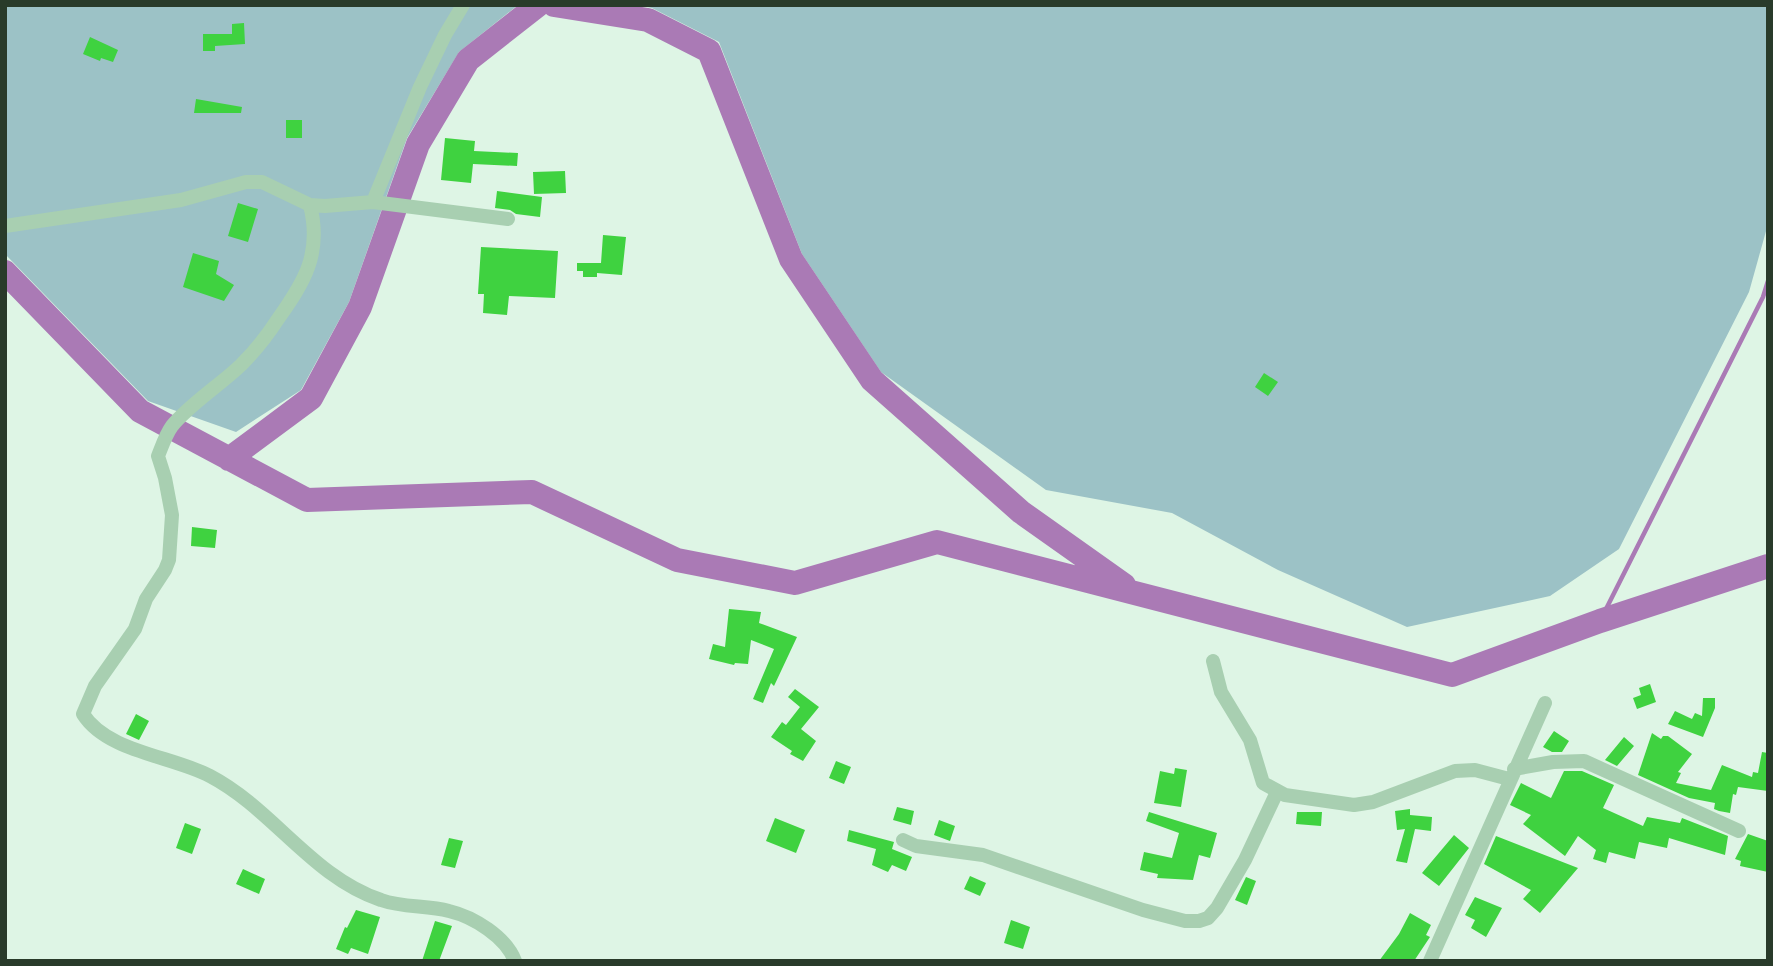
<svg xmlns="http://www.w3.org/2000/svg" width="1773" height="966" font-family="'Titillium Web',sans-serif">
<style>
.green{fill:#9cc2c6}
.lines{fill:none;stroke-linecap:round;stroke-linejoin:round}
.stream{stroke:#aa7ab5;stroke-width:4.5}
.river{stroke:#aa7ab5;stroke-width:24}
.building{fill:#3fd240}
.street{stroke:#a8cfb1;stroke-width:14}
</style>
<rect width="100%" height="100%" fill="#def5e5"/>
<path class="green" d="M5,5H518L459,52L407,138L349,302L301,390L236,432L148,401L5,254Z
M638,5H1768V224L1749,292L1619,549L1550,596L1407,627L1278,570L1172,513L1046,490L881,372L802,254L719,42L652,8Z"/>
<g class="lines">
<path class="stream" d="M1600,621L1763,297L1768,281"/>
<path class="river" d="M554,5L648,20L709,51L791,259L872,380L1021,512L1124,585
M5,272L140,411L307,500L532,492L677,560L795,583L937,542L1452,675L1600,621L1768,566
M229,459L311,398L360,307L418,144L468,60L538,5"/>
</g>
<path class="building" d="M244,23L245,44L215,46V51H203V34H232V24Z
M90,37L118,50L113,62L101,58L100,61L83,54Z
M196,99L242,107L241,113H194Z
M286,120H302V138H286Z
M445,138L475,141L474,151L518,153L517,166L473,164L471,183L441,180Z
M565,171L566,193L534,194L533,172Z
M497,191L542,197L540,217L516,214L510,210L495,208Z
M238,203L258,209L248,242L228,236Z
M603,235L626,237L622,275L597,273V277H583V271H577V263H601Z
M481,247L558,251L555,298L509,296L507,315L483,313L484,294H478Z
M193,253L219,261L216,274L234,285L224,301L183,287Z
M1264,373L1278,382L1268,396L1255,387Z
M192,527L217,530L215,548L191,546Z
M729,609L761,612L759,623L797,637L774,686L771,683L763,703L753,699L774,649L751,640L748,664L735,663L734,665L709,659L713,644L725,647Z
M1650,684L1656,702L1637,709L1633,698L1641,695L1639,688Z
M795,689L819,707L801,729L816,741L803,761L790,754L792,751L771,737L782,722L786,725L800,707L788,697Z
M1703,698H1715V708L1703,737L1668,724L1675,711L1692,719L1695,713L1702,716Z
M136,714L149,721L139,740L126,734Z
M1554,731L1569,741L1562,752H1552L1543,747Z
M1652,733L1661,739L1663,736H1668L1692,754L1678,772L1681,773L1676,783L1711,790L1722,765L1752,777L1753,772L1758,773L1762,752L1768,753V791L1738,787L1736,795L1733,794L1730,813L1719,811L1714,809L1715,803L1689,798L1638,775Z
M1624,737L1634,746L1617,766L1605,760Z
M836,761L851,767L844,784L829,778Z
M1175,768L1187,770L1181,807L1154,803L1160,771L1174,774Z
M1564,771H1582L1614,785L1603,808L1643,826L1647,817L1680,823L1682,818L1728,836L1725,855L1669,838L1667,848L1639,842L1635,859L1609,852L1606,863L1593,859L1596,850L1578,836L1565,856L1523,824L1531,815L1510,805L1521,783L1551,798Z
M897,807L914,811L911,825L893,820Z
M1410,809V815L1432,817L1431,831L1415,829L1407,863L1396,861L1405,829L1397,830L1395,811Z
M1149,812L1217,833L1210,858L1199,855L1193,880L1157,878L1158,874L1140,870L1144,852L1172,858L1179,833L1146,821Z
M1297,812H1322L1321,826L1296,824Z
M775,818L805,830L796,853L766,841Z
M939,820L955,826L950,841L934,835Z
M185,823L201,829L192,854L176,848Z
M849,830L894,842L892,849L912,857L906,871L892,865L888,872L872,865L876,849L847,841Z
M1748,834L1768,841V872L1740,866L1741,861L1735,859Z
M1454,835L1469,848L1439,886L1422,873Z
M1496,836L1578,868L1540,913L1523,899L1531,890L1484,864Z
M449,838L463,841L455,868L441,865Z
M243,869L265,879L259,894L236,884Z
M970,876L986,883L980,896L964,889Z
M1246,877L1256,881L1247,905L1235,900Z
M1475,897L1502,908L1486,937L1471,928L1475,920L1465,915Z
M356,910L380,917L368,954L351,948L348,954L336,949L345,927L347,928Z
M1410,913L1431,925L1426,935L1430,937L1414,961H1379L1399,934Z
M1011,920L1030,927L1023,949L1004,943Z
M435,921L452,926L439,961H422Z"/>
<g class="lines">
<path class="street" d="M373,202L420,87L445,35L463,5
M310,205C322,253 305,281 278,319C267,336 255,351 241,365C220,385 189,405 172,426C166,434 162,446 158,456L165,478L172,515L169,560L165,570L146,599L135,629L95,686L83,714C107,752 172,756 210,776C273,809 312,877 381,900C403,908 427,905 449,911C474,917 506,937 515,961
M5,226L181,200L246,182H262L310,205L325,206L373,202L508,219
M1213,661L1221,692L1250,740L1263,783L1285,795L1354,805L1373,802L1455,771L1475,770L1509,779
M1514,769L1553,762L1584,761L1739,831
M903,840L916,846L983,855L1143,910L1185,921H1199L1208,918L1217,908L1245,860L1277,792
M1430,961L1545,703"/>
</g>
<rect width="1773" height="966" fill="none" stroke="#293b2a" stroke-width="14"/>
</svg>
